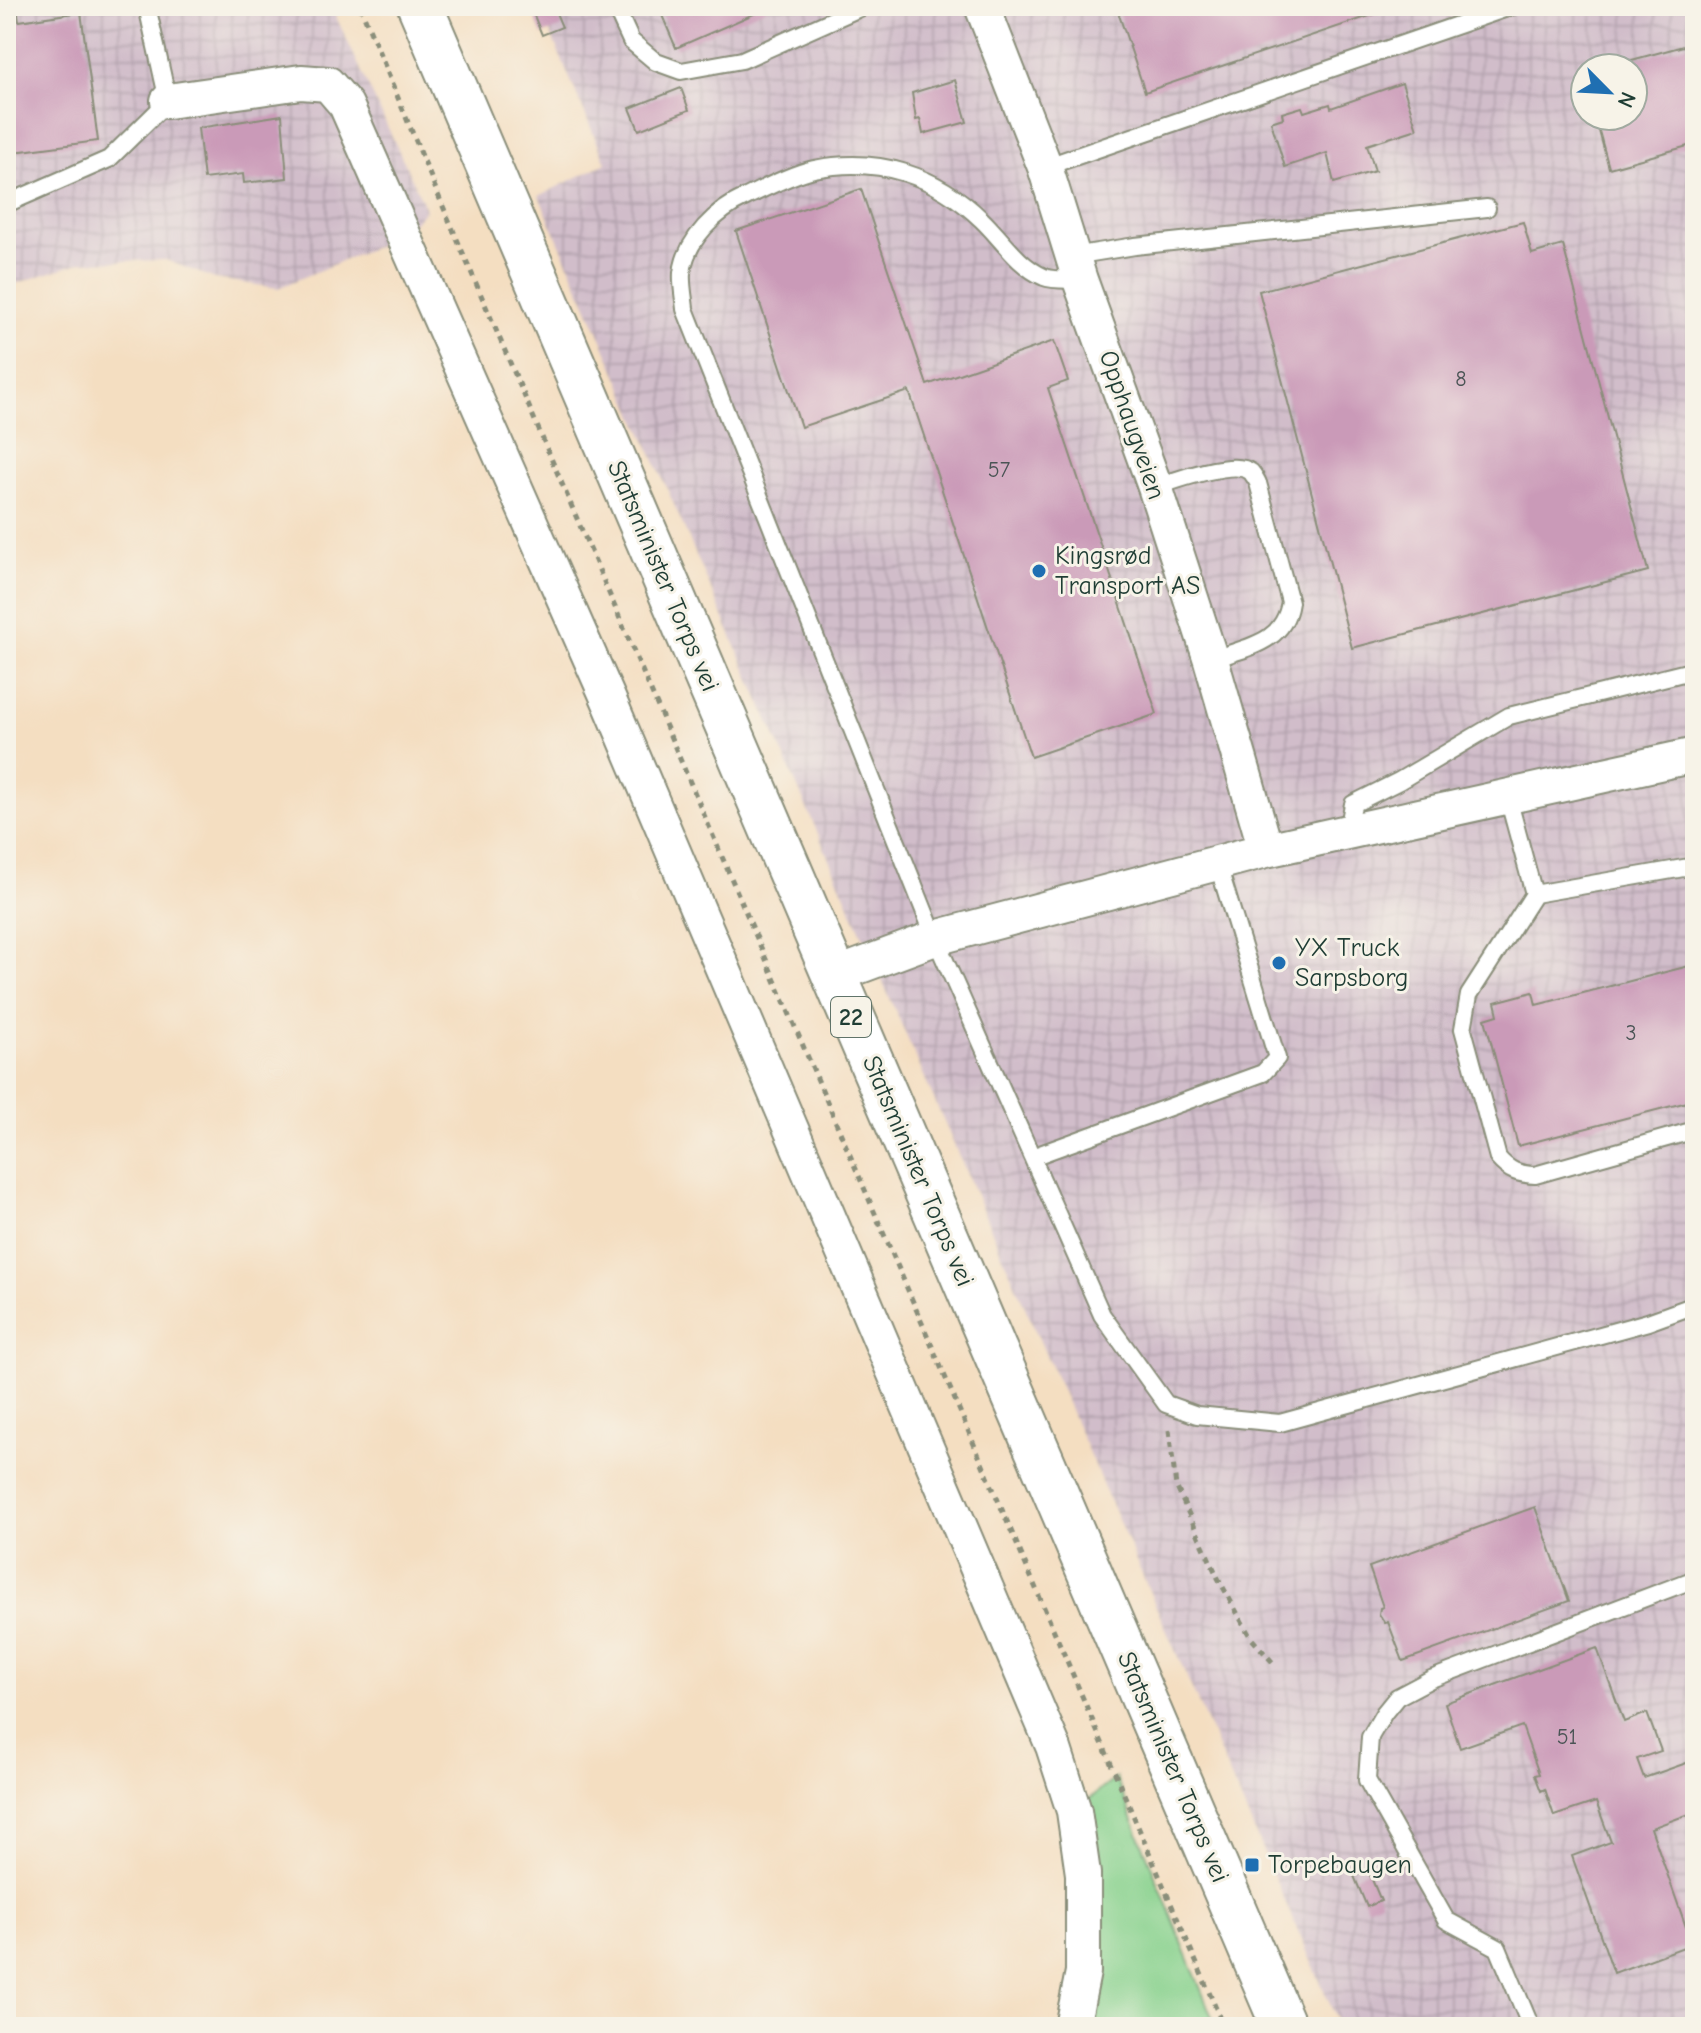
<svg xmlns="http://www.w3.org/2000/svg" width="1701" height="2033" font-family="'Comic Neue',sans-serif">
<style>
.industrial{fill:url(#industrial-grid);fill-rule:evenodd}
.grass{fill:#87d18d;stroke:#538760;stroke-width:2}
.building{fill:#ca9ab8}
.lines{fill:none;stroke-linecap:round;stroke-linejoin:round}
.service-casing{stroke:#8a8e7a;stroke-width:20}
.minor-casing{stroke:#8a8e7a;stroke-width:38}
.trunk-casing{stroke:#8a8e7a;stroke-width:48}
.path{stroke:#8a8e7a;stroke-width:5;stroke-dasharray:6 6;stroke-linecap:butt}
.service{stroke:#fff;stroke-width:16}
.minor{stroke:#fff;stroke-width:34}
.trunk{stroke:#fff;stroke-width:44}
.poi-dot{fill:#1f6fb2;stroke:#f7f3e8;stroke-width:3}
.labels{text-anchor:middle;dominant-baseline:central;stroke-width:6;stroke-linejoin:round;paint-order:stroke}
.number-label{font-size:22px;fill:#4a5455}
.shield{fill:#f7f3e8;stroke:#60746a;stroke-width:2}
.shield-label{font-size:24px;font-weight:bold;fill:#1f3d34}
.street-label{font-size:26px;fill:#1f3d34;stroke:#f7f3e8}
.poi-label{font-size:26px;fill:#1f3d34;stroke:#f7f3e8;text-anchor:start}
</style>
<defs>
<pattern id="industrial-grid" width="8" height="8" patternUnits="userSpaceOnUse" patternTransform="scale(2)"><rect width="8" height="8" fill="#d1bdca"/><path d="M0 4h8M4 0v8" fill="none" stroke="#b3a3ae"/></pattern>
</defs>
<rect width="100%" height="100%" fill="#f7f3e8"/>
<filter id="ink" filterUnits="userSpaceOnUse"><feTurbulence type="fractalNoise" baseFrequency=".0125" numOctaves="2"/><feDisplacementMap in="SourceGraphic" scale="16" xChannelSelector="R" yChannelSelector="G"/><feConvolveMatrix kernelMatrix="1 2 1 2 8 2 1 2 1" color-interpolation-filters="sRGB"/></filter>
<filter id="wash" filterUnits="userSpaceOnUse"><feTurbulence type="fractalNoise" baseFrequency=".006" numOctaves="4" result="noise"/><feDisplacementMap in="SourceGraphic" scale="32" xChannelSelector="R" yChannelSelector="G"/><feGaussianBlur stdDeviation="1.8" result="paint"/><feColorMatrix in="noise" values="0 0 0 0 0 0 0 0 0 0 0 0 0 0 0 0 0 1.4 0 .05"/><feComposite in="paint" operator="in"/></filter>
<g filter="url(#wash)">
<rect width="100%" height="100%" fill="#f4dec1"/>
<path class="industrial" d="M6,6H331L426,209L403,235L278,288L215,279L166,260L82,262L6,287Z
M539,6H1695V2027H1340L539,196L606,163ZM1585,68H1633V116H1585Z"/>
<path class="grass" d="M1116,1778L1216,2027H1072L1074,1811Z"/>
<g id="blocks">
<path class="building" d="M6,6H17L19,21L81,12L98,141L6,153Z
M530,6H553L562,27L542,35Z
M658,6H772L676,48Z
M1116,6H1396V7L1145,92Z
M1687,45L1695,72V144L1609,168L1595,116H1633V68L1606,67Z
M955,80L967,122L923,134L920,119L916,120L912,93Z
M1402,83L1417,129L1367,145L1375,171L1334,183L1327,153L1285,167L1271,122L1283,118L1282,113L1302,107L1304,112L1330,104L1331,108Z
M681,88L689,110L639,130L630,108Z
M282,115L287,178L244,183L243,174L204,179L198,128Z
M861,189L927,385L1054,341L1068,381L1048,388L1157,714L1031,757L909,391L801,427L736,231Z
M1523,222L1532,254L1563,245L1648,571L1352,648L1259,291Z
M1695,947V1100L1518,1146L1485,1019L1498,1015L1495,1002L1533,992L1536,1005L1693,965L1689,949Z
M1535,1507L1569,1601L1403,1661L1388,1622L1385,1623L1379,1614L1380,1608L1383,1607L1369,1567Z
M1597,1648L1624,1722L1647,1713L1661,1751L1637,1759L1644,1778L1695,1760V1812L1651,1828L1692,1944L1614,1973L1572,1856L1611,1842L1596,1802L1554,1816L1545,1789L1541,1791L1535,1775L1539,1774L1522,1726L1460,1748L1445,1703Z
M1368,1870L1381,1901L1367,1907L1354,1876Z"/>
</g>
</g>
<g filter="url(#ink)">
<use href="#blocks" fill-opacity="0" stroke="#8a8e7a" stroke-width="2"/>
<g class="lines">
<g class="service-casing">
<path id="service" d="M615,6L631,41L656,62L681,71L742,60L864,6
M1045,167L1513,6
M6,204L109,159L168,101L147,6
M1073,256L1135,246L1487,208
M1080,280C1069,279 1054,281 1044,277C1017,265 1002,239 982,220C936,175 878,156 814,169C792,174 767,187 746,197C717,210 686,239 682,273C681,284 684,298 685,309L935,938L1102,1315L1166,1404L1197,1415L1280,1423L1648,1322L1695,1305
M1155,487C1175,481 1234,458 1251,472C1252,473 1258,482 1258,483L1290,602C1284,644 1246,647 1211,660
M1508,798L1534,894L1695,866
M1348,832L1353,804L1399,781L1509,716L1695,670
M1534,894L1469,995L1463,1029L1498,1158C1509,1171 1518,1174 1535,1175L1695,1130
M1032,1157L1263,1073L1277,1058L1218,865
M1531,2027L1498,1948L1446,1920L1367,1780L1370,1737L1384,1713L1397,1697L1431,1679L1695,1579"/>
</g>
<g class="minor-casing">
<path id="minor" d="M982,6L1045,167L1080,280L1155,487L1211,660L1266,850
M168,101L301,82L328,84L346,105L608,698L1053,1746L1074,1811L1083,1874V1972L1072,2027
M833,976L935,938L1266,850L1695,755"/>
</g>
<g class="trunk-casing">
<path id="trunk" d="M420,6L1284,2027"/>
</g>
<path class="path" d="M360,6L439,197L1224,2027
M1169,1430L1176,1486L1218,1578L1251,1638L1276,1666"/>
<use href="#service" class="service"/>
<use href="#minor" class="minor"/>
<use href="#trunk" class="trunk"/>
</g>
</g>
<g class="poi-dot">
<circle cx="1039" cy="571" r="8"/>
<circle cx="1279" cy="963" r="8"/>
<rect x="1244" y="1857" width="16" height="16" rx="4"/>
</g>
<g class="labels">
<g class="number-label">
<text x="1461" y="379">8</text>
<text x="999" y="470">57</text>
<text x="1631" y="1033">3</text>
<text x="1567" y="1737">51</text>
</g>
<rect class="shield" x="831" y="997" width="40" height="40" rx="6"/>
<g class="shield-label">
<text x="851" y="1017">22</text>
</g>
<g class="street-label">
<text transform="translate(1132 425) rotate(71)">Opphaugveien</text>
<text transform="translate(663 576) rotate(67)">Statsminister Torps vei</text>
<text transform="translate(918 1171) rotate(67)">Statsminister Torps vei</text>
<text transform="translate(1173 1767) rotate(67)">Statsminister Torps vei</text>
</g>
<g class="poi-label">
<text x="1055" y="556">Kingsrød<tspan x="1055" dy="30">Transport AS</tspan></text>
<text x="1295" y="948">YX Truck<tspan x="1295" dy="30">Sarpsborg</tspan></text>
<text x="1268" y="1865">Torpebaugen</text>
</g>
</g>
<rect width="1701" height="2033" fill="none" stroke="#f7f3e8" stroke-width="32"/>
<g transform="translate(1609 92) rotate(114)"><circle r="38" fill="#f7f3e8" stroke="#a1aaa0" stroke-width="2"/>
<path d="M0-6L14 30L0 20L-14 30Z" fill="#1f6fb2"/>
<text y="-12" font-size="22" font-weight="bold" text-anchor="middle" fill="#1f3d34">N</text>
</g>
</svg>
